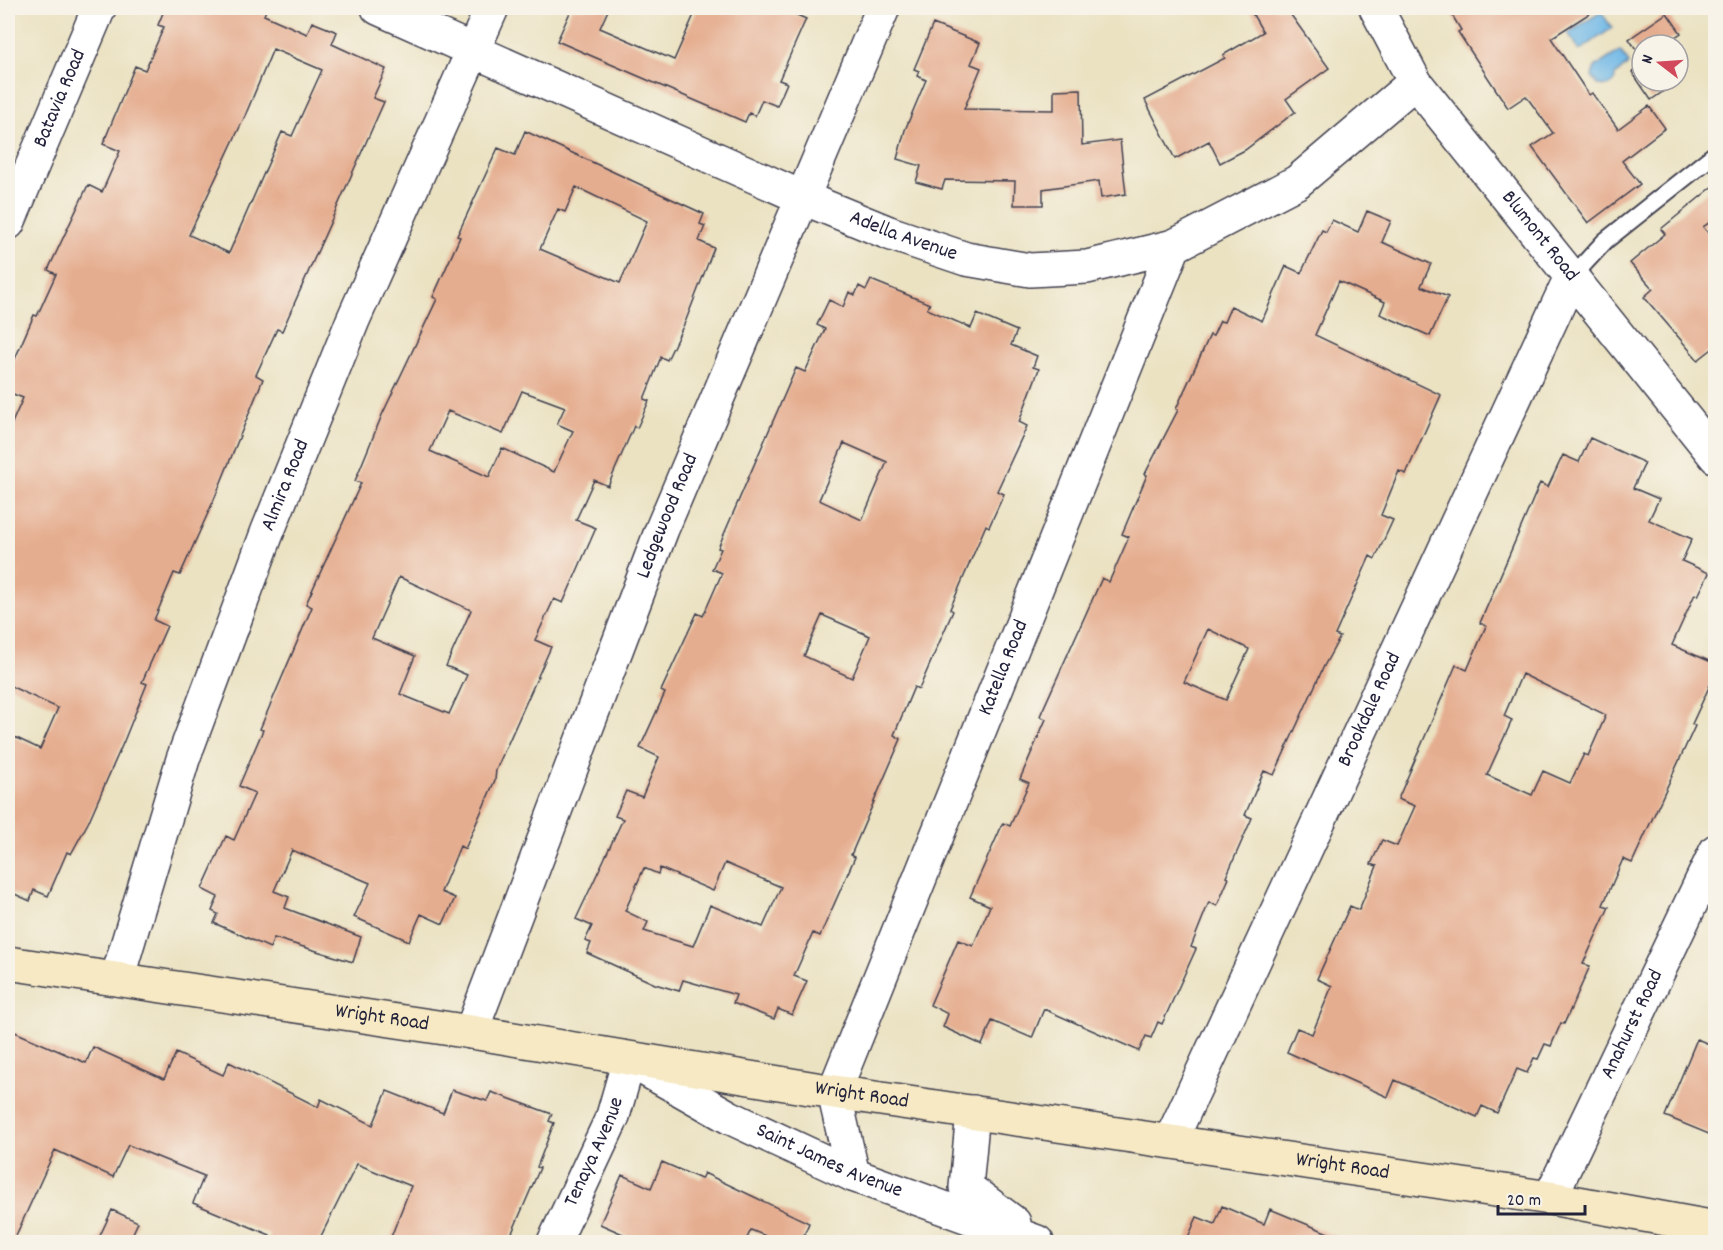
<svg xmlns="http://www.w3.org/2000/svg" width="1723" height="1250" font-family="Dekko,sans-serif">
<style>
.water{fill:#6eb7e6;stroke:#486c90;stroke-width:1.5}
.building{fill:#e5ad90;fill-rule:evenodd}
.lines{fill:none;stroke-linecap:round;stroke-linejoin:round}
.lane-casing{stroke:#403f4f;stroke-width:20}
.street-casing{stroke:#403f4f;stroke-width:36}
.secondary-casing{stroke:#403f4f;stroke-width:36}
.lane{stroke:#fff;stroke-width:16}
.street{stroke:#fff;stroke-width:33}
.secondary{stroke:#f6e9c3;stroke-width:33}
.labels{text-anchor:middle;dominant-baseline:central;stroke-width:5;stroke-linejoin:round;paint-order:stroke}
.street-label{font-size:21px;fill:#22223b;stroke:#f7f3e8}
</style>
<rect width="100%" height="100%" fill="#f7f3e8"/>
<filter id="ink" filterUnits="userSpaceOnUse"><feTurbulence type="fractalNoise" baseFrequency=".0167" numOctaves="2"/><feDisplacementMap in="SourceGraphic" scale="12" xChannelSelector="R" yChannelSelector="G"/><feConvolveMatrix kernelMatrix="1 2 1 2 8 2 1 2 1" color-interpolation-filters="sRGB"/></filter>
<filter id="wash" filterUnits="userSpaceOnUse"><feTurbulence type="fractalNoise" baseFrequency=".008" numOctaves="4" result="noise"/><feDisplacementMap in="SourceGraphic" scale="24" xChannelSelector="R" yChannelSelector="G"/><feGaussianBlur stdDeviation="1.35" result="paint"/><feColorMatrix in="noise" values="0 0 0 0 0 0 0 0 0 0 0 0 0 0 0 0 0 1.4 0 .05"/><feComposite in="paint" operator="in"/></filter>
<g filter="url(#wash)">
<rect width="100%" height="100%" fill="#ebe2c2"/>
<path class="water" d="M1601,12L1612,28L1579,51L1568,33Z
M1620,51L1629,63L1615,76L1614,82L1608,86L1598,85L1592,76L1595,67Z"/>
<g id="blocks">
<path class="building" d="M165,8H267L264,15L307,34L312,22L337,32L332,44L386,69L373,98L384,102L282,331L277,329L256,375L263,379L213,502L180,575L174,573L154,620L167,626L142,682L147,684L124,741L88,823L71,854L67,852L48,896L34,890L30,901L8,891V734L40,749L58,708L8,685V432L23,398L8,392V375L34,315L37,316L56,274L48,270L88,185L102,192L120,151L103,144L135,66L145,70L164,27L158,25ZM273,49L322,70L292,136L282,132L229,253L189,235L245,116Z
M572,8H609L600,28L674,60L697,8H781L806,19L779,80L787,83L777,106L762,100L755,116L749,113L745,122L557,41Z
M1249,8H1286L1329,68L1286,99L1295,112L1245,150L1220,163L1209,141L1175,159L1145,100L1225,58L1223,55L1263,32Z
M1465,8H1598L1551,38L1589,95L1592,93L1618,129L1649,106L1665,128L1622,161L1640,184L1588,223L1532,147L1553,133L1526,96L1508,108L1458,32L1461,30L1452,15Z
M1667,13L1681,33L1663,45H1642V58L1629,39Z
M933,24L980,43L971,64L981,68L964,109L1054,110V90L1081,89L1082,145L1120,140L1126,194L1101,198L1099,181L1043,189V205H1014L1015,181L945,180L942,189L916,182L921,166L897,159L905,130L926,80L917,76L919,71L914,69Z
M1642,65V81H1667L1671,86L1651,100L1632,72Z
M525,131L704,214L700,224L705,226L699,241L714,248L686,320L667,360L661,357L644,399L649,401L637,428L634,426L608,486L594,480L576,520L596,528L563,603L554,599L535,640L551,647L496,770L495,780L465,849L460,846L441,892L455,898L443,924L421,914L409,941L354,917L370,883L292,850L274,891L289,897L285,908L361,937L353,962L274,938L270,948L214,923L218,914L212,911L218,897L202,889L226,836L234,840L255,793L239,786L263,730L260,729L312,607L306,604L361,483L355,481L382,415L437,299L433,297L460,237L457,236L498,148L515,155ZM576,187L647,221L620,283L540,249L558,209L565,212ZM522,391L565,407L557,424L573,431L554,472L502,448L489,477L430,451L448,411L503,434ZM399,577L471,610L446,666L467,675L449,714L400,694L415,656L372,638Z
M1716,184V218L1703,227L1716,242V346L1698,360L1644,297L1653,289L1630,263L1665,234L1661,229Z
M1367,211L1391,221L1382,242L1431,264L1421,286L1448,297L1430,336L1380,314L1385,302L1339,281L1315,335L1441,395L1406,474L1399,471L1381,515L1393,520L1375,559L1370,556L1335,635L1340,637L1324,666L1274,775L1264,771L1245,815L1252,818L1226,877L1229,878L1217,906L1209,902L1191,947L1196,949L1162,1024L1158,1022L1151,1038L1146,1036L1139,1051L1044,1009L1032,1038L992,1021L982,1045L943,1027L948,1014L930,1005L958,940L973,946L990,906L970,897L1003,823L1010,826L1029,783L1020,779L1046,719L1040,716L1102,578L1109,582L1129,537L1122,534L1147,475L1145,474L1178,410L1176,409L1210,335L1213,336L1220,321L1224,322L1231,306L1262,321L1286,266L1301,273L1322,230L1326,232L1332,220L1358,232ZM1208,629L1249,649L1226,700L1184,682Z
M871,280L930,304L927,309L971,328L977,314L1017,331L1011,345L1037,356L1033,367L1039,369L1019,422L1027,426L997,491L1004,494L989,527L986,525L950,609L953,611L919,689L914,687L894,735L901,739L851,855L855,857L820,936L813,933L794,976L807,981L792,1015L778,1009L774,1019L733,1003L736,995L683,980L679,991L655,984L587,953L591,943L585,941L592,926L576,919L623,819L615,816L626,791L642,797L659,757L640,748L665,693L661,691L697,613L703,616L722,573L712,569L721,549L718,548L796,368L805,372L825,329L817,325L829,300L843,307L849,292L855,295L859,286L866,290ZM844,443L887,462L862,520L819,500ZM822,615L870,636L852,678L804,656ZM725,863L781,887L763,927L710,905L693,946L644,931L648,922L625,911L644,868L658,874L660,868L713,891Z
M1590,438L1645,463L1633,488L1659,499L1649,520L1692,539L1682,561L1709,573L1698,596L1695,594L1672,645L1716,664V672L1692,724L1695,726L1632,863L1623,859L1603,905L1609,907L1583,964L1590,966L1564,1024L1561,1023L1551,1046L1545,1044L1538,1059L1534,1058L1527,1073L1517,1069L1497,1113L1482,1106L1477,1117L1395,1080L1388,1097L1287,1052L1297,1028L1312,1034L1332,986L1317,979L1350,906L1359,910L1377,866L1371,864L1382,840L1397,846L1415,806L1398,799L1456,665L1467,670L1486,626L1480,623L1540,483L1548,487L1563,455L1579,462ZM1522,674L1606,715L1588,756L1584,754L1570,783L1543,771L1532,795L1487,775L1512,720L1504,716Z
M8,1029L86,1063L93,1047L164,1079L176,1053L223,1075L229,1062L318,1107L321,1099L373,1125L387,1091L443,1113L452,1090L487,1101L491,1092L552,1114L549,1121L554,1123L537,1167L540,1168L508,1242H389L411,1186L357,1164L318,1242H267L270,1235L193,1203L204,1176L128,1145L113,1177L55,1150L13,1242H8Z
M1697,1039L1716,1047V1137L1665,1116Z
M662,1162L701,1179L704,1173L809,1223L801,1242H780L751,1230L745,1242H641L600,1224L622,1175L651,1188Z
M1222,1206L1264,1224L1270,1209L1350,1242H1186L1197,1217L1215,1224Z
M112,1210L138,1222L129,1242H97Z"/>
</g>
</g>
<g filter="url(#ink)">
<use href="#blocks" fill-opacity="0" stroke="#403f4f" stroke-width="1.5"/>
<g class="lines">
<g class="lane-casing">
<path id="lane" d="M1570,279L1605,241L1716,153"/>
</g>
<g class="street-casing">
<g id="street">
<path id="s1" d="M378,8L801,197L889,233L966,259L1030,270L1087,267L1174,246L1297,182L1415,82"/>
<path id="s2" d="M1376,8L1415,82L1716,457"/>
<path id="s3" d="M8,223L99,8"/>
<path id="s4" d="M117,979L183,759L267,533L353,320L492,8"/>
<path id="s5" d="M471,1032L662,529L883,8"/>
<path d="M973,1112L966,1187L1014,1223"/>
<path id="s6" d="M1171,1140L1570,279"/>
<path id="s7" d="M853,1175L834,1092L1174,246"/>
<path id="s8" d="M1550,1198L1716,851"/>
<path id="s9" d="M554,1242L613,1116L629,1060L729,1117L853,1175L1037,1242"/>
</g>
</g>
<g class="secondary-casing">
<g id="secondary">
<path id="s10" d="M8,963L471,1032L834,1092L1550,1198L1716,1228"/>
</g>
</g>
<use href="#lane" class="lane"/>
<use href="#street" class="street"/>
<use href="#secondary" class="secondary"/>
</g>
</g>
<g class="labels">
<g class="street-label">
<text stroke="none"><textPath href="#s3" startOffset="135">Batavia Road</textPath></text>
<text stroke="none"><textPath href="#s1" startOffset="573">Adella Avenue</textPath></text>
<text stroke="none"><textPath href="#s2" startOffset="282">Blumont Road</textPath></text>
<text stroke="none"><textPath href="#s4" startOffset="522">Almira Road</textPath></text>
<text stroke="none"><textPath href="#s5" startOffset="552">Ledgewood Road</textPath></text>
<text stroke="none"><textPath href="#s7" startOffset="542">Katella Road</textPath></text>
<text stroke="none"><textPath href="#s6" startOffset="474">Brookdale Road</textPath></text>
<text stroke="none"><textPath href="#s10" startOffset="378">Wright Road</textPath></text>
<text stroke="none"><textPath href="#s8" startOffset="192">Anahurst Road</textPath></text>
<text stroke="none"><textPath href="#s10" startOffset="864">Wright Road</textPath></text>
<text stroke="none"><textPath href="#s9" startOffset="99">Tenaya Avenue</textPath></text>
<text stroke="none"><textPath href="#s9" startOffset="422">Saint James Avenue</textPath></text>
<text stroke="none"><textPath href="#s10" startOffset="1350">Wright Road</textPath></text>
</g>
</g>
<rect width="1723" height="1250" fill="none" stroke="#f7f3e8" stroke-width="30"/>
<g transform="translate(1660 63) rotate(287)"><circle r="28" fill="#f7f3e8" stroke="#a29fa3" stroke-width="1.5"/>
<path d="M0-4.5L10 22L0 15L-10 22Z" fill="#d1495b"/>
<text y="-9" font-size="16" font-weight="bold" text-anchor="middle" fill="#22223b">N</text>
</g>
<path d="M1498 1205v9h87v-9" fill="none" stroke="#22223b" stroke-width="3"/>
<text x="1507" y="1205" font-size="18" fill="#22223b" stroke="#f7f3e8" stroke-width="4.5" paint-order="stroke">20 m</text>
</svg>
